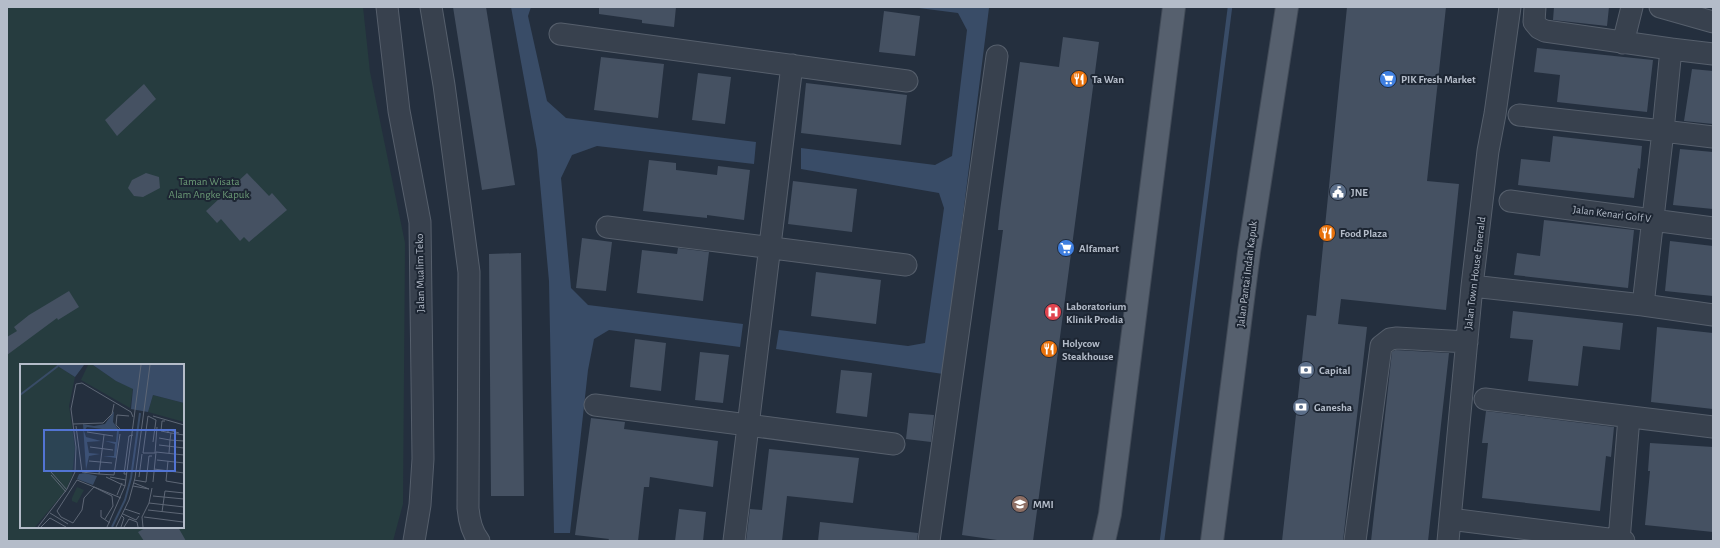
<svg xmlns="http://www.w3.org/2000/svg" width="1720" height="548" font-family="'Alegreya Sans',sans-serif">
<style>
.green{fill:#263c3f;fill-rule:evenodd}
.water{fill:#394c67}
.lines{fill:none;stroke-linecap:round;stroke-linejoin:round}
.stream{stroke:#394c67;stroke-width:4.5}
.building{fill:#455162}
.minor-casing{stroke:#565f6c;stroke-width:23}
.major-casing{stroke:#414a57;stroke-width:24}
.minor{stroke:#38414e;stroke-width:21}
.major{stroke:#56606e;stroke-width:22}
.labels{text-anchor:middle;dominant-baseline:central;stroke-width:4;stroke-linejoin:round;paint-order:stroke}
.poi-label{font-size:11px;font-weight:bold;fill:#b4bcc9;stroke:#1d2633;text-anchor:start}
.park-label{font-size:11px;fill:#6b9a76;stroke:#1d2633}
.street-label{font-size:11px;fill:#b4bcc9;stroke:#1d2633}
.inset-river{fill:none;stroke:#394c67;stroke-width:2}
.inset-road{fill:none;stroke:#5e6776;stroke-width:1}
.view{fill:#5274d3;fill-opacity:0.15;stroke:#5274d3;stroke-width:2}
.inset-edge{fill:none;stroke:#b4bcc9;stroke-width:2}
</style>
<rect width="100%" height="100%" fill="#242f3e"/>
<path class="green" d="M7,7H363L370,72L405,243L403,504L393,541H7ZM21,365H183V527H21Z"/>
<path class="water" d="M511,7H531L528,16L547,101L566,118L756,142L754,164L597,146L572,155L561,178L571,288L588,305L743,324L740,347L609,330L594,339L588,370L570,533H554L549,281L537,150Z
M911,7H987L989,8L943,374L776,349L779,330L908,346L925,343L944,208L939,193L801,169V148L935,165L952,156L967,30L958,13Z"/>
<g class="lines">
<path class="stream" d="M1162,541L1230,7"/>
</g>
<path class="building" d="M453,7H486L515,185L482,190Z
M599,7H676L674,27L642,23V20L599,14Z
M1347,7H1446L1427,181L1459,184L1446,310L1341,299L1338,324L1367,327L1343,541H1282L1307,315L1316,316Z
M1554,7H1609L1607,26L1553,20Z
M884,11L920,16L915,56L879,52Z
M1063,37L1099,42L1033,541H997V540L962,535L1003,230H998L1000,211L1020,62L1059,67Z
M1537,48L1653,60L1647,112L1557,102L1560,75L1534,72Z
M601,57L664,64L658,118L594,110Z
M1692,69L1713,71V124L1684,121Z
M698,73L731,77L725,124L692,120Z
M806,83L907,95L901,145L801,133Z
M144,84L156,99L117,136L105,120Z
M1553,136L1642,146L1640,169L1638,168L1634,198L1518,185L1521,159L1550,162Z
M1680,149L1713,152V209L1673,205Z
M649,160L676,163V170L717,175L718,166L750,170L744,220L707,215V218L643,211Z
M146,173L159,177L160,188L143,197L134,196L128,188L132,180Z
M247,173L269,196L272,193L287,210L249,242L244,237L240,241L221,219L217,223L206,211Z
M793,181L857,189L852,232L788,224Z
M1544,220L1634,230L1628,288L1514,275L1517,253L1540,256Z
M582,238L612,242L606,291L576,288Z
M1670,241L1713,246V296L1665,291Z
M678,248L709,252L703,301L637,293L642,250L677,254Z
M521,253L524,496H491L489,254Z
M816,272L881,280L876,324L811,316Z
M69,291L79,307L58,320L57,318L7,355V337L17,331L14,327L29,315Z
M1513,311L1623,323L1620,350L1583,346L1578,386L1528,381L1533,340L1510,338Z
M1657,327L1713,333V409L1651,402Z
M635,339L666,343L661,391L630,387Z
M1395,350L1449,353L1428,541H1371L1392,352Z
M700,352L729,355L723,403L695,400Z
M841,370L872,373L867,417L836,413Z
M1486,411L1614,427L1611,457L1606,456L1600,511L1482,498L1488,443H1482Z
M909,413L934,415L931,442L906,439Z
M591,418L625,422L624,429L718,441L713,487L650,477L649,487H644L638,541H608L609,539L575,535Z
M1650,443L1713,447V532L1645,525L1650,471H1648Z
M769,449L859,458L853,503L787,496L782,541H746L750,509L762,510Z
M679,509L706,512L703,541H675Z
M820,522L918,533L917,541H818Z
M147,527H178L186,541H144L138,532Z"/>
<g class="lines">
<g class="minor-casing">
<path id="minor" d="M387,7L399,111L420,222L423,459L420,505L414,541
M431,7L444,85L469,272L468,508C469,520 471,531 479,541
M1535,7L1534,22L1539,28L1545,31L1671,49
M1660,7L1713,22
M560,34L907,81
M1623,43L1632,7
M1519,115L1663,131L1671,49L1713,54
M1510,201L1713,228
M607,227L906,265
M1472,286L1643,305L1713,315
M1643,305L1663,131L1713,137
M1485,399L1713,427
M595,405L894,444
M1450,519L1624,541
M734,541L792,65
M929,541L997,56
M1355,541L1381,346L1390,339L1397,338L1467,342
M1448,541L1472,286L1488,151L1495,114L1510,7
M1619,541L1629,417"/>
</g>
<g class="major-casing">
<path id="major" d="M1104,541L1110,514L1174,7
M1212,541L1249,252L1287,7"/>
</g>
<use href="#minor" class="minor"/>
<use href="#major" class="major"/>
</g>
<defs>
<g id="restaurant-disc" transform="scale(0.9)"><circle r="9.5" fill="#e8710a" stroke="#1d2633"/><path d="M-5-6h1v4h1v-4h1v4h1v-4h1v5L-1.5 .5V6h-2V.5L-5-1ZM5-6V6H3V1.5H1.5Q1.5-4 5-6Z" fill="#fff"/></g>
<g id="supermarket-disc" transform="scale(0.9)"><circle r="9.5" fill="#3f7fe0" stroke="#1d2633"/><path d="M-6-5.5h2.5l.6 2H6L4.5 2H-2.5L-4.4-4H-6ZM-1.5 3.2a1.3 1.3 0 1 0 .1 0ZM3 3.2a1.3 1.3 0 1 0 .1 0Z" fill="#fff"/></g>
<g id="civic-disc" transform="scale(0.9)"><circle r="9.5" fill="#5c6f8a" stroke="#1d2633"/><path d="M-.6-6.5H3V-4.5H.6V-3L4-1V1h2V6H-6V1h2V-1L-.6-3ZM-1.2 2.5V6h2.4V2.5Z" fill="#fff"/></g>
<g id="hospital-disc" transform="scale(0.9)"><circle r="9.5" fill="#e0444e" stroke="#1d2633"/><path d="M-5-5h3v3.5h4V-5h3V5h-3V1.5h-4V5h-3Z" fill="#fff"/></g>
<g id="bank-disc" transform="scale(0.9)"><circle r="9.5" fill="#5c6f8a" stroke="#1d2633"/><path d="M-6-4H6V4H-6ZM0-2.3a2.3 2.3 0 1 0 0 4.6a2.3 2.3 0 1 0 0-4.6Z" fill="#fff"/></g>
<g id="school-disc" transform="scale(0.9)"><circle r="9.5" fill="#8d6e63" stroke="#1d2633"/><path d="M0-5L7-2L0 1L-7-2ZM-4 1L0 2.5L4 1V4Q0 6-4 4Z" fill="#fff"/></g>
</defs>
<g fill-rule="evenodd">
<use href="#restaurant-disc" x="1079" y="79"/>
<use href="#supermarket-disc" x="1388" y="79"/>
<use href="#civic-disc" x="1338" y="192"/>
<use href="#restaurant-disc" x="1327" y="233"/>
<use href="#supermarket-disc" x="1066" y="248"/>
<use href="#hospital-disc" x="1053" y="312"/>
<use href="#restaurant-disc" x="1049" y="349"/>
<use href="#bank-disc" x="1306" y="370"/>
<use href="#bank-disc" x="1301" y="407"/>
<use href="#school-disc" x="1020" y="504"/>
</g>
<g class="labels">
<g class="poi-label">
<text x="1092" y="79">Ta Wan</text>
<text x="1401" y="79">PIK Fresh Market</text>
<text x="1351" y="192">JNE</text>
<text x="1340" y="233">Food Plaza</text>
<text x="1079" y="248">Alfamart</text>
<text x="1066" y="306">Laboratorium<tspan x="1066" dy="13">Klinik Prodia</tspan></text>
<text x="1062" y="343">Holycow<tspan x="1062" dy="13">Steakhouse</tspan></text>
<text x="1319" y="370">Capital</text>
<text x="1314" y="407">Ganesha</text>
<text x="1033" y="504">MMI</text>
</g>
<g class="park-label">
<text x="209" y="181">Taman Wisata<tspan x="209" dy="13">Alam Angke Kapuk</tspan></text>
</g>
<g class="street-label">
<text transform="translate(1612 214) rotate(7)">Jalan Kenari Golf V</text>
<text transform="translate(420 273) rotate(-91)">Jalan Mualim Teko</text>
<text transform="translate(1475 273) rotate(-83)">Jalan Town House Emerald</text>
<text transform="translate(1247 274) rotate(-83)">Jalan Pantai Indah Kapuk</text>
</g>
</g>
<g transform="translate(20 364)">
<rect width="164" height="164" fill="#242f3e"/>
<path d="M0,1H36L55,13L49,42L55,84L52,112L46,126L15,163H0ZM68,1H73L96,17L113,24L110,44L61,16ZM133,31L164,39V58L128,48ZM57,123L64,126L57,139L52,137V134Z" fill="#263c3f"/>
<path d="M36,1H64L55,13ZM73,1H164V39L133,31L128,48L111,45L113,25L96,17ZM94,47L93,58L99,66L96,94L83,92H94L95,80L85,77L96,78L97,67L67,63L64,67L66,73L81,77L67,78L69,89L80,90L69,92L66,106L63,60L74,62L85,60ZM65,109L77,112L73,121L57,115L59,110Z" fill="#394c67"/>
<path class="inset-river" d="M0,31L38,2M92,163L105,136L111,114L120,49"/>
<path class="inset-road" d="M133,52L164,61M145,57H142L141,67L151,69M53,60L83,59L92,50L94,40M56,62L62,108L79,110L84,71M100,65L96,61L97,51L109,52M67,68L93,72M147,69L149,66L159,69M139,74L150,76L151,69L164,71M133,78L136,56L128,52L123,89H135L137,63M139,81L164,84M70,83L93,86M136,88L164,91M149,89L150,76L164,77M137,96L164,99M69,97L92,99M148,97L146,117L164,120M134,105L164,109M31,108L47,126M79,110L94,111L100,70M107,110H104L109,72L113,71M31,111L46,128M86,113L105,122M90,113L106,116M119,113L122,90M114,116L126,118M126,118L129,92H132M133,118L136,88M113,122L129,125L114,119M97,131L102,119M133,132L164,135M129,139L164,143M105,145L120,150M81,146V153L90,159M128,146L164,150M142,148L145,127L164,129M30,149L48,160M103,150L116,156L119,152M124,153L163,158M85,155L93,142L92,132L74,123L64,134L62,146L53,159L41,153L37,147L57,116L101,134M18,163L47,125L55,108L56,83L51,45L56,20L62,19L111,48L113,53M21,163L30,154L46,163M87,163L105,122L121,1M96,163L109,136L115,114L130,1M101,163L104,154L102,152M104,163L109,155L117,158L118,163M123,163L122,153L129,139L132,124"/>
<path class="view" d="M24,66H155V107H24Z"/>
<rect width="164" height="164" class="inset-edge"/>
</g>
<rect width="1720" height="548" fill="none" stroke="#b4bcc9" stroke-width="16"/>
</svg>
